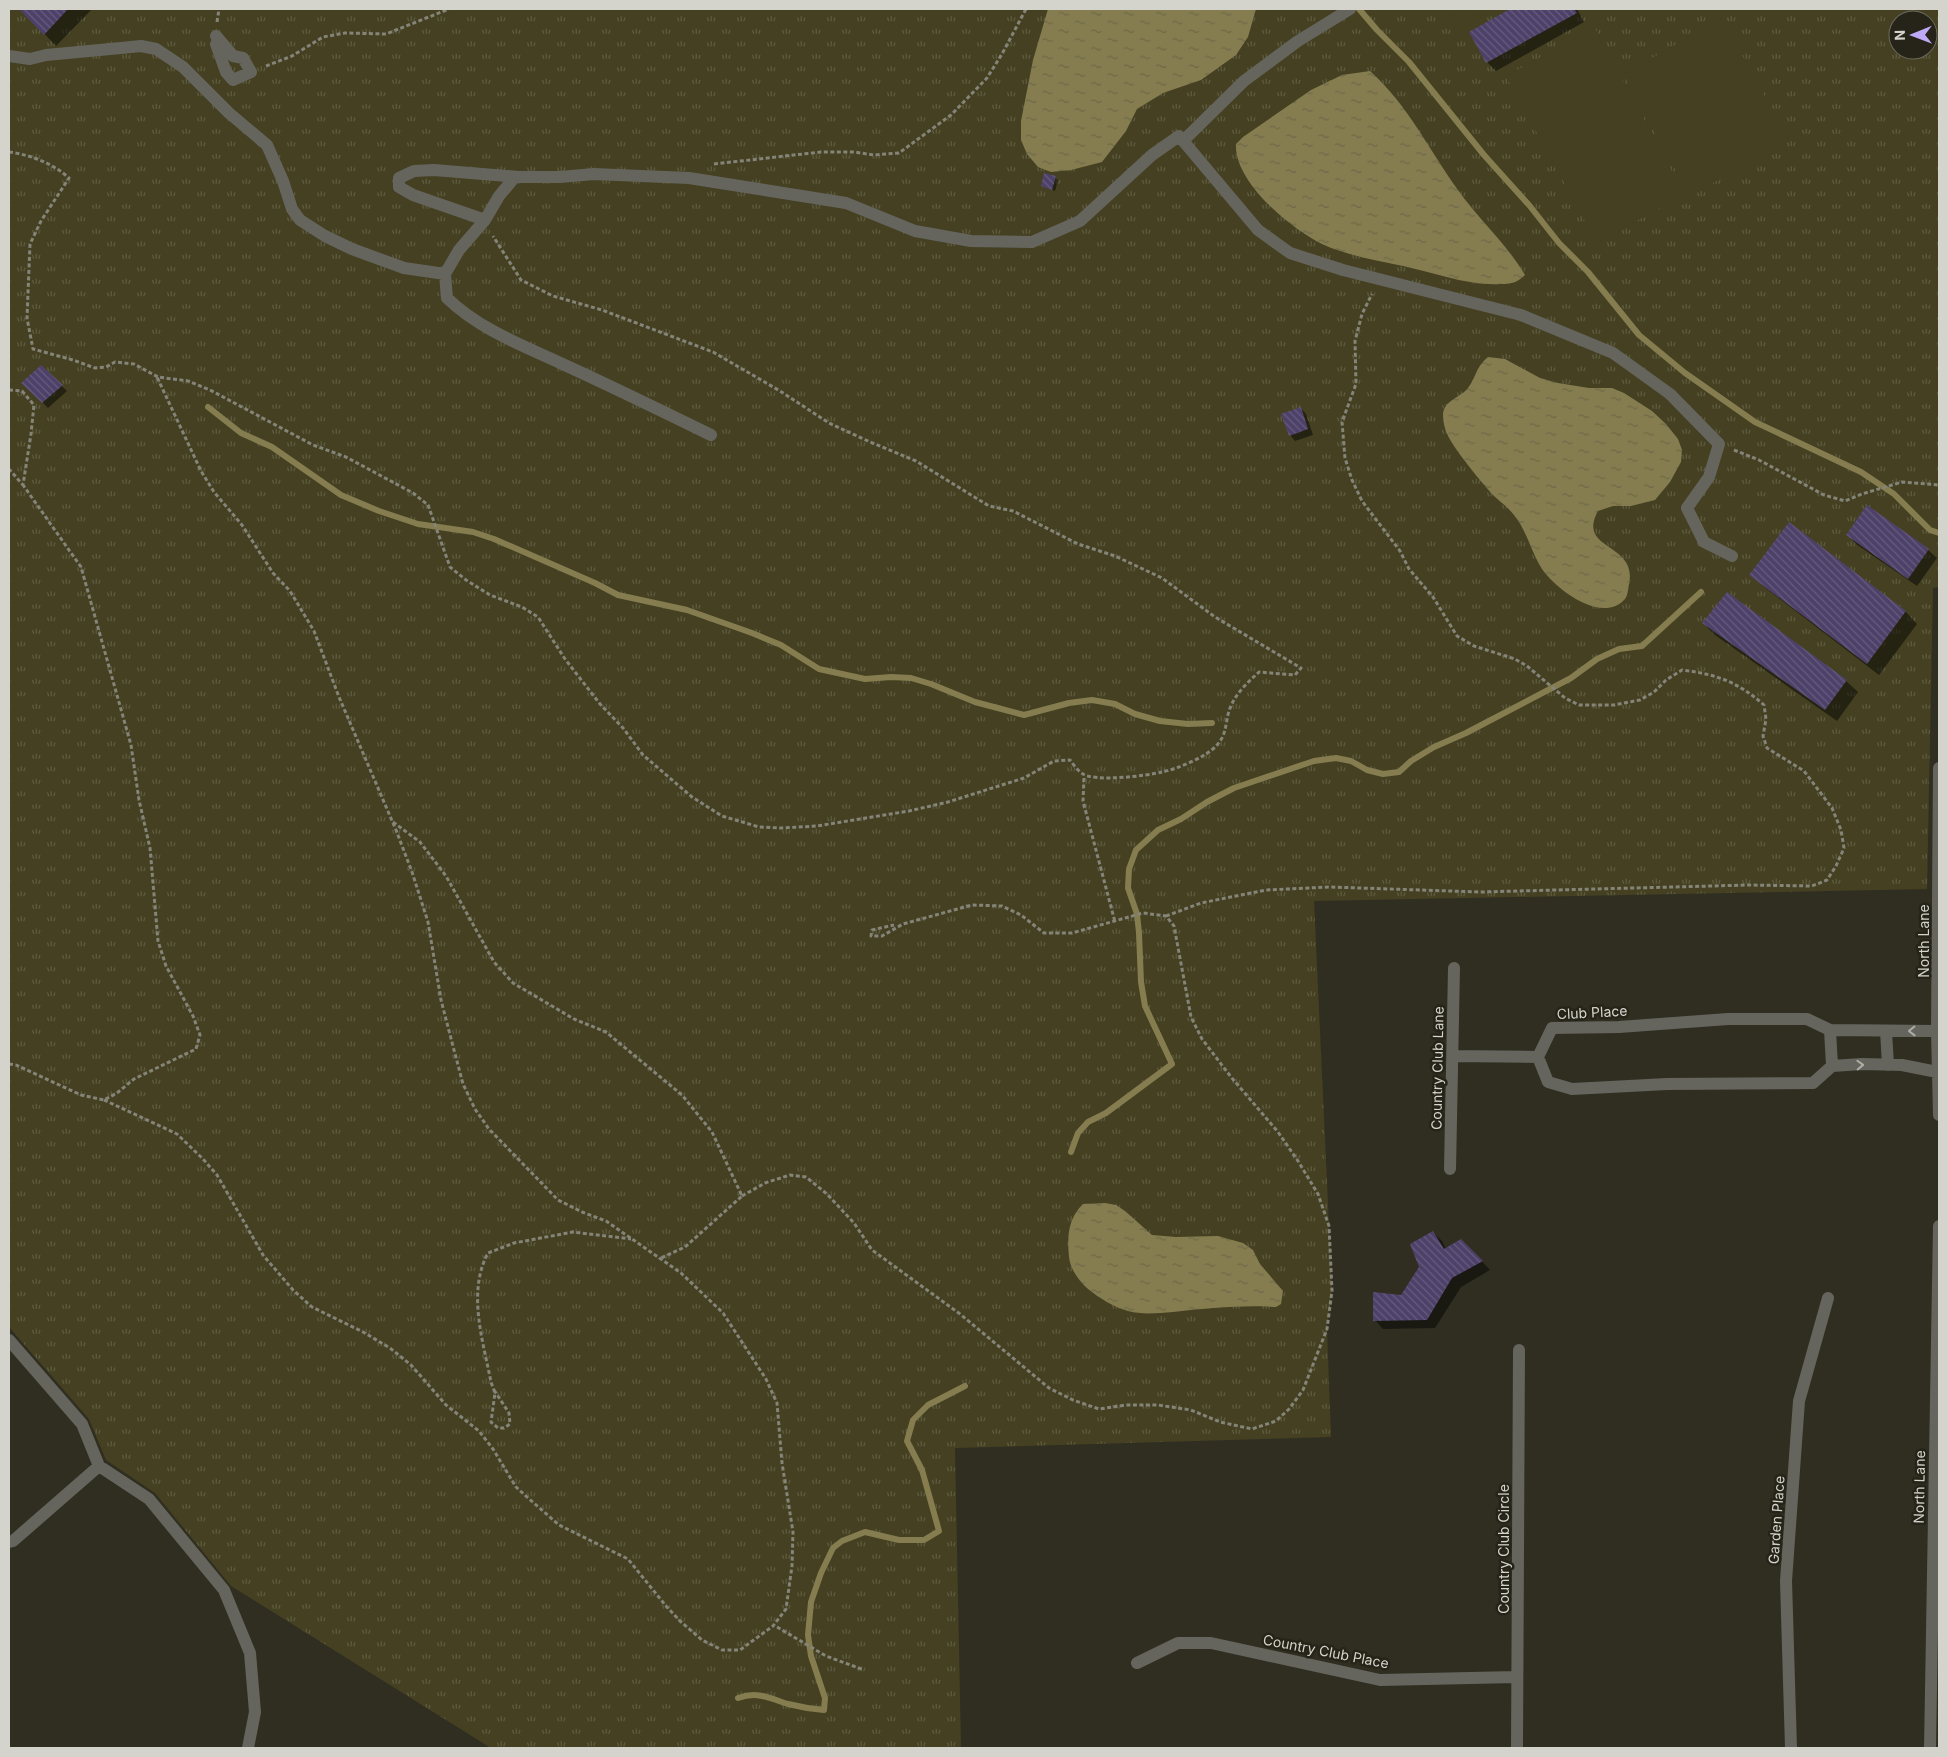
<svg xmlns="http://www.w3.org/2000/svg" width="1948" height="1757" font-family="Inter,sans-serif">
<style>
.grass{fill:url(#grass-tufts);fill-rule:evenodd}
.park{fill:#444021}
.water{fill:url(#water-ripples)}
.shadow{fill:#0007}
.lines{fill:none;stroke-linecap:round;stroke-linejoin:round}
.stream{stroke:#857d4f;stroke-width:6}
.building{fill:url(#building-back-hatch)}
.path{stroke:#858479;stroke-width:3;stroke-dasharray:4 2.5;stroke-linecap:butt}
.minor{stroke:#65655e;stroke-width:12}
.oneway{stroke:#aeada6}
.labels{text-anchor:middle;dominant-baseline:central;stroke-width:5;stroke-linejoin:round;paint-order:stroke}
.street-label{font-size:14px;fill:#d5d4cc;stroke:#262418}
</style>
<defs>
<pattern id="grass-tufts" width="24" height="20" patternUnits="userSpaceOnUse" patternTransform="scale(1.25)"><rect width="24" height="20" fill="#444021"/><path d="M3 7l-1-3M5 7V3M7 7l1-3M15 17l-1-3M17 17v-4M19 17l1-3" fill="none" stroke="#5e5b40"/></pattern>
<pattern id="water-ripples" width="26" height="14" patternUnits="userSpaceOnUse" patternTransform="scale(1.25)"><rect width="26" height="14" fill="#857d4f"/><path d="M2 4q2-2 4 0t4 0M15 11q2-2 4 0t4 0" fill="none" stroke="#6d6849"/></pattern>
<pattern id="building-back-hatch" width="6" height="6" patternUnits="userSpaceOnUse" patternTransform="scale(1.25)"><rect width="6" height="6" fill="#4d4169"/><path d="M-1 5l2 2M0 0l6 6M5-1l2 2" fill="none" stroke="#665c7d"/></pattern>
</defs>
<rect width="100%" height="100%" fill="#302e21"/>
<path class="grass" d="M9,9H1939V587L1933,588L1927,889L1314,901L1332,1291L1327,1329L1331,1437L955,1448L961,1748H491L231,1586L155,1493L106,1460L89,1419L9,1327ZM1898,20H1928V50H1898Z"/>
<path class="park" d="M1450,9H1490L1460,26Z
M1722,19L1789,140L1690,196L1623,74Z
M1595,28L1684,194L1597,243L1506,76Z"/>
<path class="water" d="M1048,9H1256L1248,37L1236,55L1201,80L1163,93L1137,109L1126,131L1102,162L1071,170L1051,172L1038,167L1027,154L1021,140V121L1033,60Z
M1370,71C1408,105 1429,150 1458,190C1479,220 1506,243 1525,275C1518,282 1512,284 1501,284C1469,286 1435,273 1403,266C1376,260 1348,256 1322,244C1290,228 1234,182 1236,144L1243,137L1311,90L1342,75Z
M1488,357L1505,359L1540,378L1558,383L1589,388H1612L1624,393L1652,411L1666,424L1678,439L1682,450L1681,462L1670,482L1655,500L1631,506H1613L1598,511C1576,551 1638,542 1629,584C1628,589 1628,595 1625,599C1602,625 1556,589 1542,569C1531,552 1527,531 1514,515C1508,507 1499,501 1492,494C1481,482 1471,469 1461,456C1452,443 1443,432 1443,415C1444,400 1460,398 1468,388C1477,376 1475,368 1488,357Z
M1105,1203L1116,1205L1125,1211L1152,1235L1176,1237L1218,1236L1243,1243L1253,1250L1260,1264L1283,1291L1281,1304L1276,1307C1242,1305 1207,1308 1173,1312C1158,1313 1143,1315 1128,1311C1114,1307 1099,1298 1088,1289C1079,1281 1070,1269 1069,1257C1067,1236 1068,1219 1083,1204Z"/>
<path class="shadow" d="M21,9H92L56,46Z
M1512,9H1577L1584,22L1496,71L1487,62L1471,32Z
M1055,177L1058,180L1055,191L1043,185Z
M41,366L67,391L48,408L23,383Z
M1301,408L1306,414L1313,435L1295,441L1290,435Z
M1789,524L1906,612L1917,624L1879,675L1763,586L1751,575Z
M1848,535L1928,550L1937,558L1917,586L1856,544Z
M1703,623L1846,681L1858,692L1837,721L1715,635Z
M1433,1232L1442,1241L1446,1249H1470L1490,1270L1461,1287L1435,1328L1383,1329L1375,1320L1402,1297L1421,1267Z"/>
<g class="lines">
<path class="stream" d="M1359,9L1377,30L1409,62L1484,155L1529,205L1559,243L1588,272L1639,335L1685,373L1755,422L1861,472L1894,494L1930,530L1939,533
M208,407L241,433L272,447L341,495L379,511L418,524L473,532L494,539L595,583L618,595L687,610L752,633L781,645L819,669L865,679L891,677L911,678L931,684L975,702L1024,715L1069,703L1092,700L1115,704L1135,714L1160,721L1188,724L1212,723
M1071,1152L1078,1133L1088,1122L1106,1113L1172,1064L1145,1006L1141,982L1139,933L1137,914L1128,888L1129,869L1136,850L1158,830L1181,819L1207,802L1234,788L1314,761L1336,758L1351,761L1367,770L1383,774L1399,772L1411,761L1434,747L1466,733L1571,678L1597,659L1619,649L1642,646L1701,592
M738,1698C758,1691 769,1698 788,1704C800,1707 812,1709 824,1710L825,1698L811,1656L808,1635L811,1602L821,1573L833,1548L842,1541L865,1532L899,1540H924L939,1531L922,1470L907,1441L913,1420L928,1405L965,1386"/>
</g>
<path class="building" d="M19,9H68L44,35Z
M1510,9H1574L1577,13L1486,63L1469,32Z
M1044,173L1056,176L1052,190L1041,186Z
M41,365L63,385L42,403L21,383Z
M1301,407L1308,429L1289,436L1281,414Z
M1867,505L1929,549L1908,579L1846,535Z
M1789,522L1906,611L1867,664L1749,575Z
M1727,592L1847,680L1825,710L1702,623Z
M1433,1231L1444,1249L1461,1239L1483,1261L1452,1278L1427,1320L1373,1321V1292L1401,1295L1419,1267L1410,1244Z"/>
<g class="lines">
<path class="path" d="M217,22L219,9
M266,66L292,56L323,37L345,33L386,34L449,9
M9,152C31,155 52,163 69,178L41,221L30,244L27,318L33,349L73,360L95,368L106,367L115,362L134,364L158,377L188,381L212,391L313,445L346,457L413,493L428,505L450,567L466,580L490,595L522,607L538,617L565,659L600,704L623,728L643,755L692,797L722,816L759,827L781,828L817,826L909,811L948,802L1024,778L1054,761L1070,760C1073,764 1078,771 1083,774C1095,782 1146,776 1162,772C1177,769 1206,757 1216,746C1227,735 1225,724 1229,711C1234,695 1247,683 1259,672L1295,675L1301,668L1215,617L1162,578L1115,556L1078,544L1013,511L989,506L916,461L870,442L829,423L780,391L713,352L602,310L553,296L521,280L493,236
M714,164L821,152H854L874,155L899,153L951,115L987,78L1002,54L1026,9
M9,390L22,391L34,405L31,434L23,485L9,469
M1734,450L1759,460L1824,495L1845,501L1862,494L1902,482L1939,485
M1084,778L1083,801L1115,922
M393,822L420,842L446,876L494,962L513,983L574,1019L606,1032L682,1095L712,1132L742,1196L685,1247L659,1259
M1166,916L1201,903L1266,890L1330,887L1480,892L1749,885L1812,886L1827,880L1836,866L1844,848L1841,830L1832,808L1804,771L1767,748L1763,736L1766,719L1764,705C1738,682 1716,674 1682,670L1666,680L1654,692L1640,700L1614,705H1579L1565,698L1527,666L1515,659L1474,646L1457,636L1433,597L1409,569L1400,551L1362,501L1352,480L1345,458L1342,422L1356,384L1355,341L1362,314L1372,294
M9,1064L16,1065L81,1095L104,1100L117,1093L134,1079L196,1049L200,1035L193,1016L166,966L158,941L150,848L139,800L131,745L81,567L23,485
M104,1100L177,1134L202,1158L217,1175L263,1255L293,1290L312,1307L363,1332L390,1348L411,1365L446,1405L479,1431L493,1449L516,1487L527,1497L559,1525L628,1559L666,1606L680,1621L702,1640L722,1650H740L773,1626L786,1609L792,1566L793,1532L782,1463L777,1403L766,1379L723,1313L681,1273L606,1221L582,1212L558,1200L489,1129L475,1109L463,1084L454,1050L441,1000L428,922L412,872L396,830L339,697L314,631L290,591L273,573L242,525L214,492L201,471L157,377
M742,1196L765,1183L790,1175L806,1177L827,1194L854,1223L872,1250L960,1314L1049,1388L1073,1400L1099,1409L1126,1405H1158L1191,1410L1220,1422L1252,1429L1276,1421L1289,1409L1303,1390L1327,1329L1332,1291L1329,1226L1318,1194L1298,1161L1278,1132L1231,1077L1202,1039L1191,1017L1174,926L1166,916L1143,913L1072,933H1044L1021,915L1002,906L972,905L903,924L882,936H871L872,930L894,925
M494,1390L509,1413L510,1424L504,1428H498L491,1422L495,1393L491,1382C483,1341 467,1292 488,1253L514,1243L573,1232L631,1239
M777,1627L826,1656L864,1670"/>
<path class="minor" d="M216,44L226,72L233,80L251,72L243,58L233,56L216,36
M9,56L30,59L46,55L121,48L141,46L156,49L183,67L229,113L267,145L283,181L292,209L300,220L325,236L352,249L404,268L445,274
M1183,141L1244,81L1298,41L1350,9
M515,177L499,196L485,220L459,250L445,274L447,298C481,331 527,347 569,367C617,389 664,412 711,435
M485,220L413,195L399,187V178L414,171L434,170L519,177H560L594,174L689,178L846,203L915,231L971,241L1032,242L1080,221L1152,155L1179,136L1258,230L1290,253L1343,270L1521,315L1613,353L1670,394L1719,444L1709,477L1687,508L1704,542L1732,556
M1939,768L1937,1031L1939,1115
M1830,1030L1937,1031
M1886,1031L1888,1065
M1453,1056L1538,1057
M1832,1066L1830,1030L1807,1019H1728L1619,1027L1552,1028L1538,1057L1548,1082L1572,1089L1667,1084L1813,1083L1832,1066L1862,1064L1902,1065L1937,1072
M1450,1169L1454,968
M9,1340L82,1424L99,1466L149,1499L224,1590L250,1653L255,1712L248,1748
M9,1542L13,1541L99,1466
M1137,1663L1178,1643H1211L1380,1680L1516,1677
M1517,1748L1519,1350
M1791,1748L1786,1581L1799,1401L1828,1298
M1930,1748L1939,1226"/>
</g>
<defs><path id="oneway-chevron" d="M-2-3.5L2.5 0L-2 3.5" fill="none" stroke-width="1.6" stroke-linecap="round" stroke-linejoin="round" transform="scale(1.25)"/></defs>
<g class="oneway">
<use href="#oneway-chevron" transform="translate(1912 1031) rotate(179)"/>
<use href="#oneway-chevron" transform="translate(1860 1065) rotate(-2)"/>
</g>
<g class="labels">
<g class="street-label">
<text transform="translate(1923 941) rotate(-90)">North Lane</text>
<text transform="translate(1592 1012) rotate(-3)">Club Place</text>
<text transform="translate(1437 1068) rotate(-89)">Country Club Lane</text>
<text transform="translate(1919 1487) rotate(-89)">North Lane</text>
<text transform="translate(1776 1520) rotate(-86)">Garden Place</text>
<text transform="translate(1503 1549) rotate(-90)">Country Club Circle</text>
<text transform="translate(1326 1651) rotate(11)">Country Club Place</text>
</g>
</g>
<rect width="1948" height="1757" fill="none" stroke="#d5d4cc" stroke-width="20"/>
<g transform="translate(1913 35) rotate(269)"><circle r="24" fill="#262418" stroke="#6c6a60"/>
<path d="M0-4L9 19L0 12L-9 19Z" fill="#bea9f4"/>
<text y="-8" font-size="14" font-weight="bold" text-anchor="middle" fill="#d5d4cc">N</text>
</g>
</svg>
